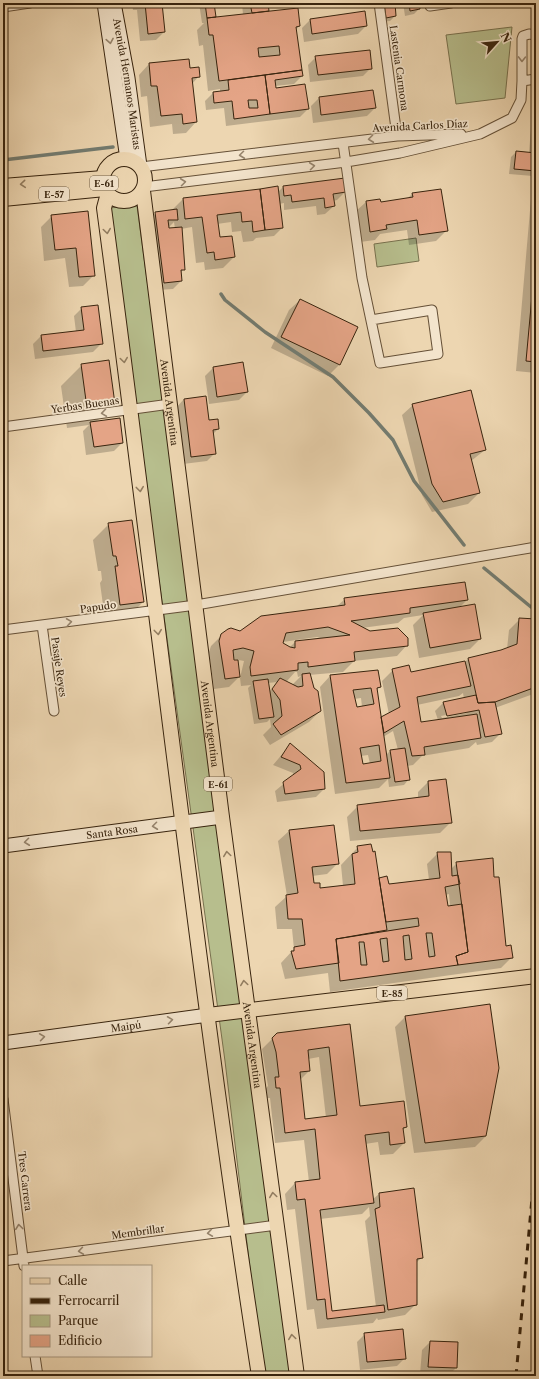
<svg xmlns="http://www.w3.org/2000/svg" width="539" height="1379" font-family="'Libre Caslon Text',serif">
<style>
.green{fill:#b7be8d;stroke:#78714e}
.shadow{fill:#0003;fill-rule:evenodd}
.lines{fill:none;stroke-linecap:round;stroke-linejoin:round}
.stream{stroke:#737c71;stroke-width:3.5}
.building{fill:#e4a486;stroke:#38240e;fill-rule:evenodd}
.minor-casing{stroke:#655037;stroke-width:11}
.secondary-casing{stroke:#38240e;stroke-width:15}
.primary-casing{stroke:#38240e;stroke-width:16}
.minor{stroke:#f3e4cc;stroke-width:9}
.secondary{stroke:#f3e4cc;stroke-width:13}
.primary{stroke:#edd6b1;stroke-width:14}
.rail{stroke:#38240e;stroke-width:3;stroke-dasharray:7 7;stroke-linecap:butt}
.oneway{stroke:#96846d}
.oneway2{stroke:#927d60}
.labels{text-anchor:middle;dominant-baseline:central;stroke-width:3.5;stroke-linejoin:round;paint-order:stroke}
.shield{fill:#f3e4cc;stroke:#705e47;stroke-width:1}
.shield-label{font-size:9px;font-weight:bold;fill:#38240e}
.street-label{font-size:10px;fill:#38240e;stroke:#f3e4cc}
</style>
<rect width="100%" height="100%" fill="#edd6b1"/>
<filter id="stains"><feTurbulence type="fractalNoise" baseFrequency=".005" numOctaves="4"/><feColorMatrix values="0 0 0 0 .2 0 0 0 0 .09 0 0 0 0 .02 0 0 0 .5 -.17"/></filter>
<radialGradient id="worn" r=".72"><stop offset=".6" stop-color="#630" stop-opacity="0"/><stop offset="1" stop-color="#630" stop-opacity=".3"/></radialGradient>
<path class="green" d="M512,27L505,98L456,104L446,35Z
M137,206L296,1376H263L225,1061L108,208Z
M416,238L419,261L377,267L374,244Z"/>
<path class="shadow" d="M132,3H177L162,5L164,32L156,40L140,41L137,10H133Z
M199,3H213L215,17L213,19L243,15L242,3H267L268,12L299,26L296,30L302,76L294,84L275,86L276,89L308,109L300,117L226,126L224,108L206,110L205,101L213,93L220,92V89L208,91L203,45L199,46L197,30L204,23H202Z
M346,3H356L346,5Z
M378,3H394L395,16L390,21L381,22Z
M403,3H418L419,9L414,14L405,16Z
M310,20L366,26L358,34L304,42L302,28Z
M316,57L371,68L363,76L310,82L308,65Z
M149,64L189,69L199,76L192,84L196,122L186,133L173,134L172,124L150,127L147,96L141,97L139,75Z
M319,98L375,108L367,116L313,123L311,106Z
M536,98V373L516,371L533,176L509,174L511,157L516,152L529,153L533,101Z
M344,179L345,192L337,200L333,201L334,206L325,214L317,215L316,206L284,210V203L279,204L282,228L274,236L256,238L253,241L243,242L241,231L232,232L231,222L217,224L219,238L234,257L223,268L205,270L204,262L196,263L192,227L181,229L184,269L180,273L181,281L173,289L157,290L147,221L156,213L172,210L183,199L277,187L278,192L283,187ZM174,222L175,229H168V228Z
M412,194L447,230L436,241L409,245L407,230L380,234L375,240L360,242L355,212L366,202L379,200L380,203L407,199Z
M87,213L94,275L83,286L69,287L65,258L44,261L41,227L52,216Z
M300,300L357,327L339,365L328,376L271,348L289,310Z
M82,308L101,344L93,352L35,359L33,344L41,336L76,332L74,316Z
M243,363L247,392L239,400L209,404L205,376L213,368Z
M82,365L114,404L95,423L122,443L114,451L86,455L83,431L89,425L67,428L61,386Z
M184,399L218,429L212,435L215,453L207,461L183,464L176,408Z
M413,405L485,450L471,461L479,493L468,504L432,512L422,495L402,415Z
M109,524L143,602L128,617L105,620L100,583L102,580L101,571H98L93,540Z
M345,599L467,600L459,608L480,639L470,649L419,658L413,625L423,615L404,618L398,623L362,628L407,645L397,656L354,661L343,672L309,675L320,711L309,722L270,745L263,735L271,727L270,719L267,722L254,724L248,688L251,685L241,686L240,678L244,661L233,659L239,677L229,687L214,689L209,652L211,646L222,635L240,633L336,607ZM317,637L323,639L295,642L289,648L282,644L283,642ZM295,672H297L298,677L301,676L292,685L284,681H287ZM278,682L269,692L267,683Z
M520,619L536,620V693L495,708L500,734L492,742L477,745L476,742L469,748L422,756L413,765L407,766L409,779L404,785L389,787L388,779L379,788L335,794L320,687L330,676L380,686L376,691L380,719L389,714L382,681L393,670L410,673L465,662L468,659L507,649L509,630ZM463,693L464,699L443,703L435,711L438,720L420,723L417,705L459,696ZM361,698L362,707L356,708L354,699ZM467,711V713L442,718L441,716ZM393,731L398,750L390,751L386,755L383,737ZM368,755L370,764L362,765L361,756Z
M290,745L324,789L316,797L277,802L275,791L293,776V773L273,765Z
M428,782L451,822L440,833L350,841L347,817L358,806L418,799V792Z
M289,831L338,863L327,874L312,876L313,884L319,889L343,886L341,865L358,847L378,879L388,885L429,880L427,864L438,853L451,869L457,863L493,878L505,947L511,958L501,968L330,992L328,973L285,979L281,963L294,949L292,929H277L275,907L287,896L278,841ZM449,894L450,906L447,907L445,895Z
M405,1017L486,1136L475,1147L414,1153L395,1027Z
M349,1025L360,1107L406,1127L402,1131L404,1143L393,1154L380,1155L378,1142L365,1144L372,1200L379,1194L413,1190L421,1258L416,1263V1304L405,1315L378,1320L377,1318L373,1323L317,1329L314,1309L307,1310L295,1209L287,1210L285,1194L295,1183L309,1182L304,1140L275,1143L270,1098H266L265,1089L268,1086L262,1049L273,1038ZM319,1057L326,1118L305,1120L300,1080L309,1071L308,1059ZM369,1207L370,1216L365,1221L376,1307L331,1312L320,1219L362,1214Z
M365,1334L405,1358L397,1366L360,1370L357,1342Z
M430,1342L457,1343L456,1368L448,1376L420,1374L422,1350Z"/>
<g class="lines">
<path class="stream" d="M3,160L113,147
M221,294L225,300L265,332L333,377L369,413L393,440L414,481L464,545
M484,568L531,607L536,609"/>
</g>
<path class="building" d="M145,3H162L165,32L148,34Z
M205,3H214L216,17L207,18Z
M250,3H268L269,11L252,13Z
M384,3H395L396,16L386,18Z
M409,3H419L420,9L410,11Z
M298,8L300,26L296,27L302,70L219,81L213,35H209L207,18ZM279,46L280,55L259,57L258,48Z
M365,11L367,26L312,34L310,19Z
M370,50L372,69L318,75L315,56Z
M189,59L190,68L199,67L200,77L192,78L197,122L183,124L182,114L161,116L157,86H151L149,63Z
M302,70L303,76L275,80L276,88L305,84L309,109L270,114L265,75Z
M265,75L270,114L234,119L232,101L214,103L213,92L229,90L228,80ZM248,100H257L258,108H249Z
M373,90L376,108L321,115L319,97Z
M516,151L536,153V171L514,169Z
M345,178L346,192L333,194L335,206L325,208L324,198L292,202L291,195L284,196L283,186Z
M278,186L283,228L265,230L260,189Z
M260,189L265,230L253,232L252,221L242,222L241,212L217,215L220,237L232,236L235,257L215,260L214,252L207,253L202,217L185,219L183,198Z
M441,189L448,231L419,235L417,220L386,225L387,229L370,232L366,201L380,199L381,202L413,197L412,193Z
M177,209L178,220H168L169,228L182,227L185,270H181L182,281L164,283L155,212Z
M88,211L95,276L79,277L76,248L55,250L51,215Z
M536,252V362L526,361Z
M300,299L358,327L340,365L281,337Z
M98,305L103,344L43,351L41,335L84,330L81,307Z
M109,360L115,404L87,408L81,364Z
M243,362L248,392L217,397L213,367Z
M471,390L486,450L470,454L480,493L443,502L432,484L412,404Z
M206,396L209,420L218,419L219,429L213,430L216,454L191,457L184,399Z
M120,418L123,443L94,447L90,422Z
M132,520L144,602L120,605L115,566H118L116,556H113L108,523Z
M465,582L468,600L410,608V613L351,621L370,631L398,628L408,638V646L354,652L355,661L308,667V662L298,663V670L251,676L250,667L254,651L243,648L233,650L234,660H238L240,677L225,679L219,641L221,634L228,629L231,628L240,631L261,616L345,605L344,598ZM328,627L350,635L295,641V648L290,647L283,643L286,633Z
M475,604L481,639L430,648L423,613Z
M519,618L536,619V687L495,702L478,703L468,658L501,650L517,644Z
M465,661L471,686L417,697L421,722L477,714L481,738L424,747L425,755L412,756L404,721L384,733L381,717L400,707L392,669L409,665L411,672Z
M378,670L381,687L377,688L390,778L346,783L330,675ZM371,688L374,704L357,707L353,690ZM379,745L381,761L363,764L360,748Z
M310,673L314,688L318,691L321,711L281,735L273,724L282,716L280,700L272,689L280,678L298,687L303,686L302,674Z
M268,679L274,717L259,719L253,681Z
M476,695L478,703L495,702L502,734L485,737L479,710L447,716L443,702Z
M290,743L324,772L325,789L285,794L283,782L301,769L300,765L281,757Z
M405,748L410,780L395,782L390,750Z
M446,779L452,823L360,831L357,805L429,796L428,781Z
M334,825L339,864L312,867L314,883H320V888L355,884L352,854L358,852L357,846L371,844L373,852L375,851L387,930L336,939L339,963L296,969L291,951H294V947L305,945L302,919H288L286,895L298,893L289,830Z
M437,852H451L452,876L458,875L460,884L445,887L448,906L462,904L468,952L456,956L458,965L340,981L336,939L419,926L418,918L386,922L379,878L387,876L389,884L440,878ZM426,933H432L435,956L429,957ZM409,935L412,959L405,960L403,936ZM387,938L389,961L383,962L380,939ZM359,942H364L367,965H361Z
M493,858L494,877H499L506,946L511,945L513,958L458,965L456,956L468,952L456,862Z
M490,1004L499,1068L486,1136L425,1143L405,1016Z
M350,1024L360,1106L404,1101L407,1127L403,1128L405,1143L390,1145L389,1132L365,1135L374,1203L320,1210L332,1311L384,1305L385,1312L327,1319L325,1299L317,1300L305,1199L297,1200L295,1182L320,1179L315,1129L285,1133L280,1088H276L275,1077H279L276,1052L272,1038L277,1033ZM329,1047L337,1115L305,1119L300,1072L310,1071L308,1050Z
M414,1188L423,1258L417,1259V1305L388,1310L375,1209L380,1207L379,1193Z
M403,1329L406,1359L367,1362L364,1333Z
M430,1341L458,1342L457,1368L428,1367Z"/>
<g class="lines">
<g class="minor-casing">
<path id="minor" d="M379,3L397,136
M429,3L430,6L451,3
M3,7L30,3
M536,35L529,34L523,36L522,39V81L536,79
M343,143L362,278L380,363L438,354L432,310L371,320
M141,167L397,136L461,134
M144,187L346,162L400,153L480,134L512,118L521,100L522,81
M3,427L170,404
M42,625L54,711
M3,630L196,605L536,547
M3,1099L24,1266
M3,1261L277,1225
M35,1356L38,1376"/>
</g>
<g class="secondary-casing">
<g id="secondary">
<path d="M104,3L127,159"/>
<path id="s1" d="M114,3L128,78L140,166"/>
<path id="s2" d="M3,846L222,817"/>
<path id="s3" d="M3,1043L208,1015"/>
</g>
</g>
<g class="primary-casing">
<g id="primary">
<circle cx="124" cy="180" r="21"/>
<path d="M3,186L103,178"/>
<path id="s4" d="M143,191L222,817L297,1376"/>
<path d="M108,193L104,208C156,597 199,988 259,1376"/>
<path d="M3,199L105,189"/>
<path d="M208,1015L536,976"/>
</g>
</g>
<use href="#minor" class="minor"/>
<use href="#secondary" class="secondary"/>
<use href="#primary" class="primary"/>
<path class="rail" d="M516,1376L536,1154"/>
</g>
<defs><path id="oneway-chevron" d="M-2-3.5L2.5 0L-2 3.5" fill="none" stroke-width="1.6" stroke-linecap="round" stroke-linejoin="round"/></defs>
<g class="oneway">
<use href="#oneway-chevron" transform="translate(110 41) rotate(80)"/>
<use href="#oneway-chevron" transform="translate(522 59) rotate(91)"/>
<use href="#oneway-chevron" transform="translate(371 139) rotate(173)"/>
<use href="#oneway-chevron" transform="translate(242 155) rotate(173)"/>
<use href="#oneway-chevron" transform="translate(312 166) rotate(-7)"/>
<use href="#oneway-chevron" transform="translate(183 182) rotate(-7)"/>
<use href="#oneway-chevron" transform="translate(104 413) rotate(172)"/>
<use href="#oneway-chevron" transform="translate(69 622) rotate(-8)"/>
<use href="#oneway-chevron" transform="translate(155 826) rotate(173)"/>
<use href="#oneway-chevron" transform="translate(27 842) rotate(173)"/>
<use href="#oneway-chevron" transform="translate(170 1020) rotate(-8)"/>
<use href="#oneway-chevron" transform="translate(42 1037) rotate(-8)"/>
<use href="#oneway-chevron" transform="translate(19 1227) rotate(-97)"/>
<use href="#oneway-chevron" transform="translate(210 1233) rotate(172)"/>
<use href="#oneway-chevron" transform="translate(81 1251) rotate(172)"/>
</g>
<g class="oneway2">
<use href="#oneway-chevron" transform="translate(23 184) rotate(175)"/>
<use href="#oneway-chevron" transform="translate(107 231) rotate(82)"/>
<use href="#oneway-chevron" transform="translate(124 360) rotate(82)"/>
<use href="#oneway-chevron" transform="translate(140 489) rotate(83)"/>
<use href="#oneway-chevron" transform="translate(158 632) rotate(83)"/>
<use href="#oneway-chevron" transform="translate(227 854) rotate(-98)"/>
<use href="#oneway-chevron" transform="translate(244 983) rotate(-98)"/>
<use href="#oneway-chevron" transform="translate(273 1195) rotate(-98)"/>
<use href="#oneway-chevron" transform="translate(292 1337) rotate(-98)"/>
</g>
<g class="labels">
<g class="shield">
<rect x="90" y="176" width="28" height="14" rx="3"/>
<rect x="39" y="187" width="30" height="14" rx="3"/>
<rect x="204" y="777" width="28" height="14" rx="3"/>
<rect x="377" y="986" width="30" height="14" rx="3"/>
</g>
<g class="shield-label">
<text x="104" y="183">E-61</text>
<text x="54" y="194">E-57</text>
<text x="218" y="784">E-61</text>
<text x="392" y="993">E-85</text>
</g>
<g class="street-label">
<text transform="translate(399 68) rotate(82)">Lastenia Carmona</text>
<text stroke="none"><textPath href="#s1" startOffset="82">Avenida Hermanos Maristas</textPath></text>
<text transform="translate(420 126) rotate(-3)">Avenida Carlos Díaz</text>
<text stroke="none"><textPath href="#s4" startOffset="213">Avenida Argentina</textPath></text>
<text transform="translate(85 405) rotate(-8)">Yerbas Buenas</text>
<text transform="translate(98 607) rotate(-8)">Papudo</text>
<text transform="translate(59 667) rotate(82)">Pasaje Reyes</text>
<text stroke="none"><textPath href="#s4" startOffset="537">Avenida Argentina</textPath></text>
<text stroke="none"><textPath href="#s2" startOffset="110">Santa Rosa</textPath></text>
<text stroke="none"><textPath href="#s3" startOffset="124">Maipú</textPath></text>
<text stroke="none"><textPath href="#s4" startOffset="861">Avenida Argentina</textPath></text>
<text transform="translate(25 1181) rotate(83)">Tres Carrera</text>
<text transform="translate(138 1232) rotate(-8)">Membrillar</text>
</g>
</g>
<rect width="539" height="1379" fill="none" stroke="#edd6b1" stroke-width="16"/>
<rect x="4" y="4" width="531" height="1371" fill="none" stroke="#38240e" stroke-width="2"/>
<rect x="8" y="8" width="523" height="1363" fill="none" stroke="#38240e"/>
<rect x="22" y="1265" width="130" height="92" fill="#f3e4cc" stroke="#a89780"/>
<rect x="30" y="1278" width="20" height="6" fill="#edd6b1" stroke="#a89780"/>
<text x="58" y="1285" font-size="12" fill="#38240e">Calle</text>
<rect x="30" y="1298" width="20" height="6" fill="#38240e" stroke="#a89780"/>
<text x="58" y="1305" font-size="12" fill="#38240e">Ferrocarril</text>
<rect x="30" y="1315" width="20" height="12" fill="#b7be8d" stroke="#a89780"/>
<text x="58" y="1325" font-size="12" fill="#38240e">Parque</text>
<rect x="30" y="1335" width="20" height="12" fill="#e4a486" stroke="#a89780"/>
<text x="58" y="1345" font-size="12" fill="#38240e">Edificio</text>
<g transform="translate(497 42) rotate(63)" stroke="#f3e4cc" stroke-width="3" paint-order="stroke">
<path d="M0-3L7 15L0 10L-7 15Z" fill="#38240e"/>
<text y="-6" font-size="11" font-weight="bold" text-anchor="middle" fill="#38240e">N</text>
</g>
<rect width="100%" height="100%" filter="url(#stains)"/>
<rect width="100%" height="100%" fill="url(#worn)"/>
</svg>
